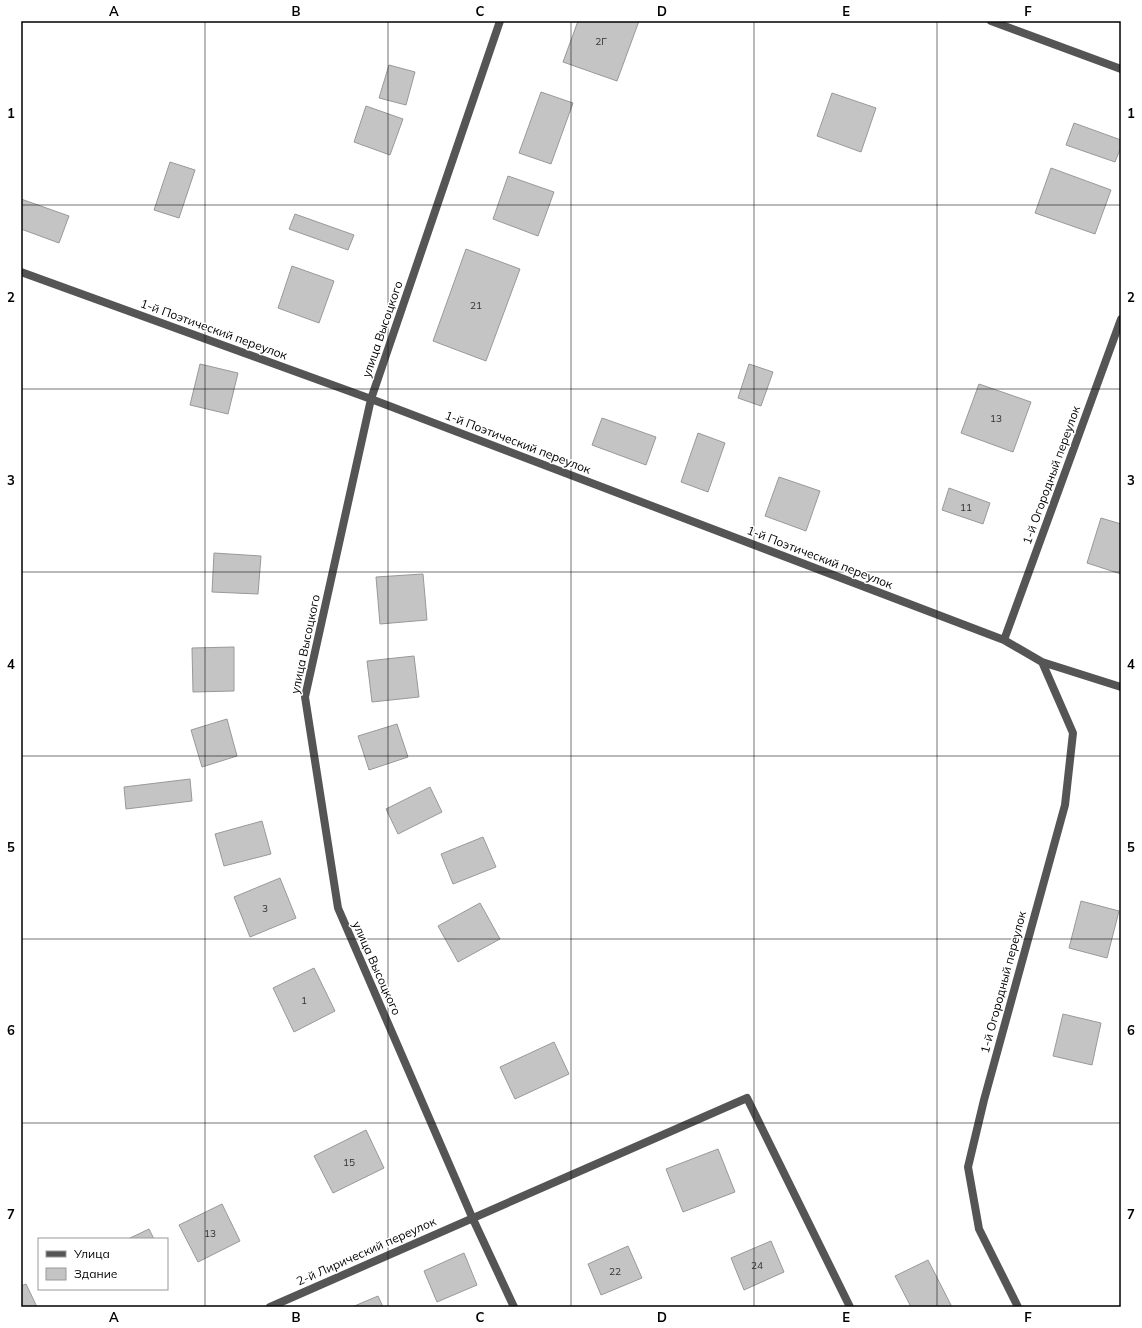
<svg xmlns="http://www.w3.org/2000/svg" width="1142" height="1328" font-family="Mulish,sans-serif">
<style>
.building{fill:#c4c4c4;stroke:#999}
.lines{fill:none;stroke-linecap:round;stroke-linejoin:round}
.minor{stroke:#555;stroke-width:8}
.grid{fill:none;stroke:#000;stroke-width:1;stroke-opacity:0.55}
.labels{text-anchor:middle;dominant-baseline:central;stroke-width:3;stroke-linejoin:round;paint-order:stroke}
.number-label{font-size:10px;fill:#313131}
.street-label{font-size:12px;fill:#000;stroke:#fff}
.neatline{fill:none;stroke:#000;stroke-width:1.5}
.grid-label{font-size:13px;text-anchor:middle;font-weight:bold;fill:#000}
</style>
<rect width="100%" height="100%" fill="#fff"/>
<path class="building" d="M578,21H639L617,81L563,62Z
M389,65L415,72L406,105L379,98Z
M541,92L573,103L551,164L519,153Z
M832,93L876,108L861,152L817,136Z
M366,106L403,119L390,155L354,142Z
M1074,123L1121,140V147L1115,162L1066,145Z
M170,162L195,170L179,218L154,210Z
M1051,168L1111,190L1095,234L1035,213Z
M508,176L554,192L538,236L493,219Z
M21,199L69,216L59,243L21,229Z
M295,214L354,235L348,250L289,229Z
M466,249L520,269L486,361L433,341Z
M292,266L334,281L319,323L278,308Z
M200,364L238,373L228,414L190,405Z
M749,364L773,372L761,406L738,398Z
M979,384L1031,402L1013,452L961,433Z
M602,418L656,437L646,465L592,445Z
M698,433L725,443L708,492L681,482Z
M779,477L820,491L806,531L765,516Z
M949,488L990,503L983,524L942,510Z
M1101,518L1121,524V574L1087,563Z
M214,553L261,556L258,594L212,592Z
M423,574L427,620L380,624L376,577Z
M234,647V691L193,692L192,648Z
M414,656L419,697L372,702L367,661Z
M227,719L237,756L202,767L191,730Z
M397,724L408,757L369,770L358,736Z
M190,779L192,801L126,809L124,787Z
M430,787L442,812L398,834L386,809Z
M262,821L271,854L224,866L215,834Z
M483,837L496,867L453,884L441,854Z
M280,878L296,918L250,937L234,897Z
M1081,901L1119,911L1107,958L1069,948Z
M480,903L500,939L458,962L438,926Z
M314,968L335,1011L294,1032L273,988Z
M1063,1014L1101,1023L1092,1065L1053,1056Z
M554,1042L569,1074L515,1099L500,1067Z
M366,1130L384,1168L333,1193L314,1156Z
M718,1149L735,1192L683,1212L666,1169Z
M222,1204L240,1241L198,1262L179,1225Z
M149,1229L154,1239H128Z
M771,1241L784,1272L744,1290L731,1258Z
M628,1246L642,1278L601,1295L588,1264Z
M464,1253L477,1285L437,1302L424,1271Z
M928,1260L952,1307H911L895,1276Z
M26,1284L37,1307H21V1286Z
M378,1296L383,1307H352Z"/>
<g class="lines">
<path class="minor" d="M500,21L371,399L305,697L338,908L472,1217L514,1307
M991,21L1121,69
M21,272L371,399L1004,640L1042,662L1121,687
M1004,640L1121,319
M270,1307L747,1098L850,1307
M1018,1307L979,1229L968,1167L984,1100L1065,805L1073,733L1042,662"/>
</g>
<path class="grid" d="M205,21V1307M388,21V1307M571,21V1307M754,21V1307M937,21V1307M21,205H1121M21,389H1121M21,572H1121M21,756H1121M21,939H1121M21,1123H1121"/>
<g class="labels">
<g class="number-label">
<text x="601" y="41">2Г</text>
<text x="476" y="305">21</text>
<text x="996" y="418">13</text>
<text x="966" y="507">11</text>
<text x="265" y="908">3</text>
<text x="304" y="1000">1</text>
<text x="349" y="1162">15</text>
<text x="210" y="1233">13</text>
<text x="757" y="1265">24</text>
<text x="615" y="1271">22</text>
</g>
<g class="street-label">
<text transform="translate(214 329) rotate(20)">1-й Поэтический переулок</text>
<text transform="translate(382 329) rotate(-71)">улица Высоцкого</text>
<text transform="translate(518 442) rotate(21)">1-й Поэтический переулок</text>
<text transform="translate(1051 475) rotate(-70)">1-й Огородный переулок</text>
<text transform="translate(820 557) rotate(21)">1-й Поэтический переулок</text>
<text transform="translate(305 644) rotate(-78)">улица Высоцкого</text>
<text transform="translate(377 968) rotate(66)">улица Высоцкого</text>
<text transform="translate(1003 982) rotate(-75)">1-й Огородный переулок</text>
<text transform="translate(366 1251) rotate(-24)">2-й Лирический переулок</text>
</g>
</g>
<rect width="1142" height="1328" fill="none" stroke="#ffffff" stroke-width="44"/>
<rect x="38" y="1238" width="130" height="52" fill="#ffffff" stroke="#999999"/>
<rect x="46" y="1251" width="20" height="6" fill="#555555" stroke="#999999"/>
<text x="74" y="1258" font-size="12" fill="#000000">Улица</text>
<rect x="46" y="1268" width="20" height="12" fill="#c4c4c4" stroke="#999999"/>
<text x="74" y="1278" font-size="12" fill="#000000">Здание</text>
<rect x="22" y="22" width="1098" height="1284" class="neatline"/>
<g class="grid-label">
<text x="114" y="16">A</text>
<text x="296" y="16">B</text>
<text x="480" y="16">C</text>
<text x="662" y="16">D</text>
<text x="846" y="16">E</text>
<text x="1028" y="16">F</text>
<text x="11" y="118">1</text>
<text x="1131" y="118">1</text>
<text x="11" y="302">2</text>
<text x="1131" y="302">2</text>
<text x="11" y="485">3</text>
<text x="1131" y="485">3</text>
<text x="11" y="669">4</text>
<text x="1131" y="669">4</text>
<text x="11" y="852">5</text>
<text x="1131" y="852">5</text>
<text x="11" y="1035">6</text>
<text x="1131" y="1035">6</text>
<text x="11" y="1219">7</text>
<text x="1131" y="1219">7</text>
<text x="114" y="1322">A</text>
<text x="296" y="1322">B</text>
<text x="480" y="1322">C</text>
<text x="662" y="1322">D</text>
<text x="846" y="1322">E</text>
<text x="1028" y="1322">F</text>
</g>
</svg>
